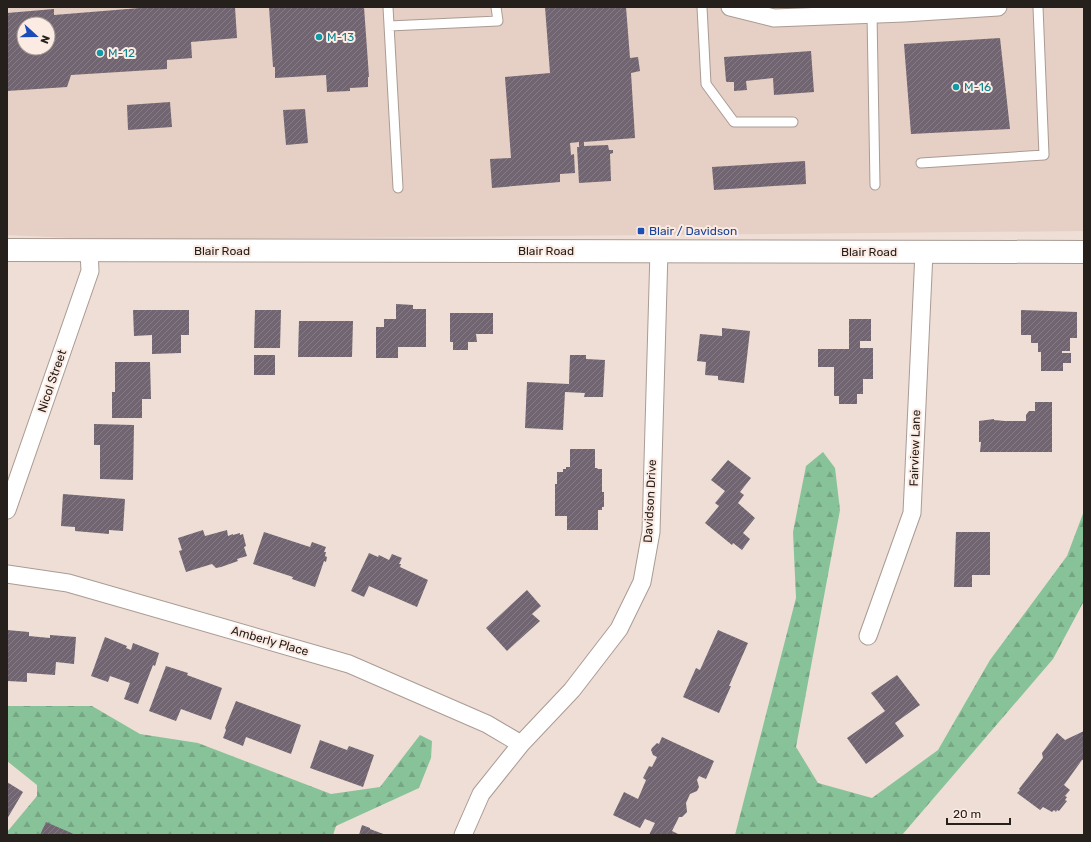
<svg xmlns="http://www.w3.org/2000/svg" width="1091" height="842" font-family="Rubik,sans-serif">
<style>
.commercial{fill:#e6cfc4;fill-rule:evenodd}
.forest{fill:url(#forest-firs)}
.building{fill:url(#building-hatch);fill-rule:evenodd}
.lines{fill:none;stroke-linecap:round;stroke-linejoin:round}
.service-casing{stroke:#aa9b93;stroke-width:11}
.minor-casing{stroke:#aa9b93;stroke-width:19}
.tertiary-casing{stroke:#aa9b93;stroke-width:24}
.service{stroke:#fff;stroke-width:9}
.minor{stroke:#fff;stroke-width:17}
.tertiary{stroke:#fff;stroke-width:22}
.culture-dot{fill:#0f9aa8;stroke:#fcebe3;stroke-width:1.5}
.transit-dot{fill:#1a4fb4;stroke:#fcebe3;stroke-width:1.5}
.labels{text-anchor:middle;dominant-baseline:central;stroke-width:4;stroke-linejoin:round;paint-order:stroke}
.culture-label{font-size:12px;fill:#0d838f;stroke:#fcebe3;text-anchor:start}
.transit-label{font-size:12px;fill:#164399;stroke:#fcebe3;text-anchor:start}
.street-label{font-size:12px;fill:#26201d;stroke:#fcebe3}
</style>
<defs>
<pattern id="forest-firs" width="22" height="20" patternUnits="userSpaceOnUse"><rect width="22" height="20" fill="#88c298"/><path d="M5 1l3.5 6h-7zM16 11l3.5 6h-7z" fill="#75a683"/></pattern>
<pattern id="building-hatch" width="6" height="6" patternUnits="userSpaceOnUse"><rect width="6" height="6" fill="#706570"/><path d="M-1 1l2-2M0 6l6-6M5 7l2-2" fill="none" stroke="#847b83"/></pattern>
</defs>
<rect width="100%" height="100%" fill="#eeded5"/>
<path class="commercial" d="M7,7H1084V231L116,240L7,235ZM24,24H48V48H24Z"/>
<path class="forest" d="M823,452L835,468L840,510L796,747L818,783L872,798L938,750L990,660L1067,556L1084,511V601L1053,659L902,835H735L796,598L793,532L806,466Z
M7,706H92L140,734L198,743L331,794L380,787L420,735L432,741L431,758L419,788L336,826L333,835H7V832L37,796V785L7,761Z"/>
<path class="building" d="M152,7H235L237,38L191,42L192,58L167,60V69L71,75L67,87L7,91V13L54,9V15ZM24,24H48V48H24Z
M269,7H364L369,77H368V87L350,88V91L327,92L326,75L275,78V67H273Z
M545,7H626L630,58L638,57L640,71L631,73L635,138L584,142V146L608,145L609,150H613V153L610,154L611,181L579,183L577,147H579V142L570,143L571,155L574,154L575,173L560,174V182L492,188L490,159L511,158L505,77L550,73Z
M1000,38L1010,129L911,134L904,44Z
M811,51L814,92L774,95L773,78L746,81L747,90L734,91V82H727L726,81L724,57Z
M170,102L172,127L128,130L127,105Z
M305,109L308,143L286,145L283,110Z
M805,161L806,184L714,190L712,167Z
M396,304L413,305V309H426V347H398V358H376V327H384V319H396Z
M133,310H189V335H181V353L152,354V335L134,336Z
M255,310H281L280,348H254Z
M1021,310L1077,312V338H1070V351H1062V353H1071V363H1063V371H1041V352H1038V343H1031V335H1021Z
M450,313H493V334H476L477,342H468V350H453V342H450Z
M849,319H871V341H860V348H873V379H863V394H857V404H839V396H834V367H818V349H849Z
M299,321H353L352,357H298Z
M722,328L750,331L744,383L718,380V376L705,375L706,362L697,361L700,334L722,336Z
M254,355H275V375H254Z
M570,355H586V359L605,360L603,397H584L585,393L565,392L563,430L525,428L527,382L569,384Z
M115,362H150L151,399H142V418H112V392H115Z
M1035,402H1052V452H980L981,442H979V421L994,419V420L1005,421H1026V415L1029,411H1035Z
M94,424L134,425L133,480L100,479V445H94Z
M570,449H595V468H597L598,469H602V492H604V507H602V510H598V530H567V516H555V484H557V472H563V469H566V467H570Z
M728,460L751,478L740,492L744,495L738,503L755,518L743,533L750,539L742,550L733,543L732,545L705,523L719,506L715,503L725,491L711,480Z
M63,494L125,499L123,531L109,530V534L75,531V527L61,526Z
M203,530L205,536L227,530L228,536L233,534V535L240,533V535L243,534L246,546L244,547L247,556L237,559L238,561L221,567L216,568L212,564L186,572L179,551L182,550L178,538Z
M264,532L310,547L312,542L326,547L324,552H326L325,556L327,557L326,562L324,561L315,587L292,579L293,577L253,564Z
M956,532H990V575H972V587H954Z
M369,553L378,557L379,555L389,560L392,554L402,558L399,564H401L400,567L428,580L417,607L369,586L364,597L351,591Z
M527,590L541,606L532,614L540,621L507,651L486,628Z
M7,630L29,632V636L50,638V635L76,637L74,664L56,662L55,675L27,673V682L7,681Z
M718,630L748,643L729,686H731L719,713L683,697L696,668L700,670Z
M105,637L127,646L126,648L131,650L133,643L159,653L155,666L153,665L138,704L124,699L130,683L110,676L108,682L91,676Z
M166,666L188,673L187,675L222,688L211,720L181,709L176,721L149,711Z
M897,675L920,705L895,723L904,736L866,764L847,738L885,711L871,693Z
M236,701L301,725L291,754L246,737L243,746L223,738L226,730L225,728Z
M1084,731V760H1082L1064,785L1070,790L1065,796L1067,797L1065,800L1067,801L1059,811L1057,810L1056,812L1054,810L1052,812L1043,807L1040,810L1017,793L1020,790L1019,789L1043,758L1042,753L1057,733L1065,740Z
M662,737L714,761L706,779L699,776L697,780L699,787L697,791L690,794L686,803L687,812L682,817H679L672,831L680,835H649L655,823L645,819L640,828L613,815L624,792L638,799L646,780L643,778L649,766L652,767L657,757L653,755L651,750L652,748L657,743L659,744Z
M320,740L347,750L349,746L374,755L363,787L310,768Z
M7,782L23,792L7,819Z
M46,822L76,835H40Z
M362,825L370,828V829L386,835H359Z"/>
<g class="lines">
<g class="service-casing">
<path id="service" d="M388,7L398,188
M702,7L706,84L734,122H793
M872,14L875,185
M389,26L498,21L496,7
M921,163L1044,155L1038,7"/>
</g>
<g class="minor-casing">
<path id="minor" d="M730,7L774,18L904,13L998,7
M7,510L90,271L89,251
M7,574L68,583L349,664L487,724L521,744
M868,636L912,513L924,252
M463,835L481,794L521,744L572,690L619,629L642,582L651,532L659,251"/>
</g>
<g class="tertiary-casing">
<path id="tertiary" d="M7,250L1084,252"/>
</g>
<use href="#service" class="service"/>
<use href="#minor" class="minor"/>
<use href="#tertiary" class="tertiary"/>
</g>
<g class="culture-dot">
<circle cx="319" cy="37" r="4"/>
<circle cx="100" cy="53" r="4"/>
<circle cx="956" cy="87" r="4"/>
</g>
<rect class="transit-dot" x="637" y="227" width="8" height="8" rx="2"/>
<g class="labels">
<g class="culture-label">
<text x="327" y="37">M-13</text>
<text x="108" y="53">M-12</text>
<text x="964" y="87">M-16</text>
</g>
<g class="transit-label">
<text x="649" y="231">Blair / Davidson</text>
</g>
<g class="street-label">
<text x="222" y="251">Blair Road</text>
<text x="546" y="251">Blair Road</text>
<text x="869" y="252">Blair Road</text>
<text transform="translate(52 381) rotate(-71)">Nicol Street</text>
<text transform="translate(915 448) rotate(-88)">Fairview Lane</text>
<text transform="translate(650 501) rotate(-87)">Davidson Drive</text>
<text transform="translate(270 641) rotate(16)">Amberly Place</text>
</g>
</g>
<rect width="1091" height="842" fill="none" stroke="#26201d" stroke-width="16"/>
<g transform="translate(36 36) rotate(111)"><circle r="19" fill="#fcebe3" stroke="#a69a94"/>
<path d="M0-3L7 15L0 10L-7 15Z" fill="#1a4bb8"/>
<text y="-6" font-size="11" font-weight="bold" text-anchor="middle" fill="#26201d">N</text>
</g>
<path d="M947 818v6h63v-6" fill="none" stroke="#26201d" stroke-width="2"/>
<text x="953" y="818" font-size="12" fill="#26201d" stroke="#fcebe3" stroke-width="3" paint-order="stroke">20 m</text>
</svg>
